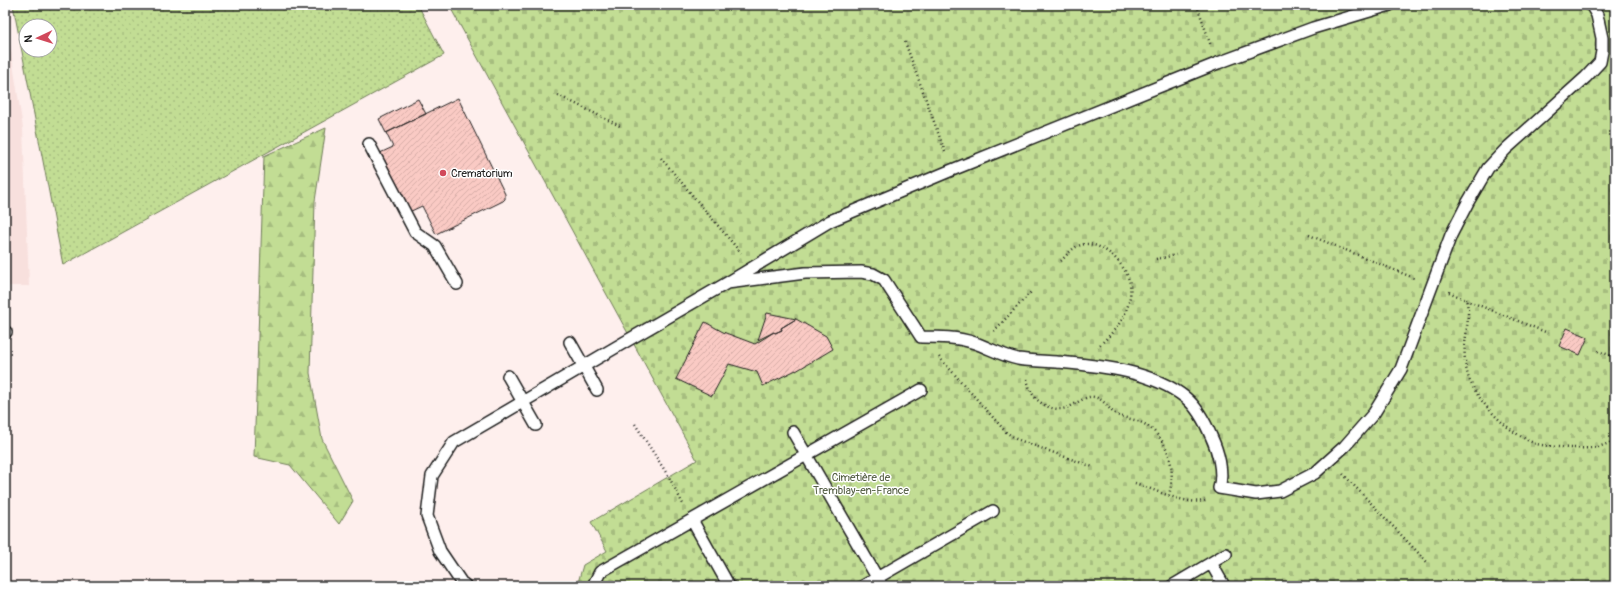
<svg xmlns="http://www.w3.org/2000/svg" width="1620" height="591" font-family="Pangolin,sans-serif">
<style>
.built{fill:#f8e0dd}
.grass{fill:url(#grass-dots);stroke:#6f7c58;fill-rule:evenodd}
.forest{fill:url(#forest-firs);stroke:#6f7c58}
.cemetery{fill:url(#cemetery-stones);stroke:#6f7c58}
.building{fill:url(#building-hatch);stroke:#1c1c1c}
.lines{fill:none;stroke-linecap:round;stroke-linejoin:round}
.service-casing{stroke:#1c1c1c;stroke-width:14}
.path{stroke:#1c1c1c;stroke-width:2.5;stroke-dasharray:1 3;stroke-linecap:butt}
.service{stroke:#fff;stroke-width:11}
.poi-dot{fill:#d1495b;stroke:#fff;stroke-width:1.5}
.labels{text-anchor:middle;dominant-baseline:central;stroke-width:3;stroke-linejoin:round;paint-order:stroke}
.poi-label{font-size:11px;fill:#1c1c1c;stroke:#fff;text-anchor:start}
.park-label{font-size:11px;fill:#566046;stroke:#fff}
</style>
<defs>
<pattern id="grass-dots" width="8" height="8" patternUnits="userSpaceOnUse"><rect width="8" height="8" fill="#c2dd94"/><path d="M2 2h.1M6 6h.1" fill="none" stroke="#a6bd7f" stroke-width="1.8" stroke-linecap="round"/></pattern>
<pattern id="forest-firs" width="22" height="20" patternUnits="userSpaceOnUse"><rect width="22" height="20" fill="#c2dd94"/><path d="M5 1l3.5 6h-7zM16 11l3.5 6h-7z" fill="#a6bd7f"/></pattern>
<pattern id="cemetery-stones" width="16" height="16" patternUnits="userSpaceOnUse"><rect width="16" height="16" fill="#c2dd94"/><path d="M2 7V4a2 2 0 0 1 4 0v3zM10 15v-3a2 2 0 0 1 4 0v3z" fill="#a6bd7f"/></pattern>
<pattern id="building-hatch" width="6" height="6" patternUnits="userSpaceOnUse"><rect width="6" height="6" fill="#facac4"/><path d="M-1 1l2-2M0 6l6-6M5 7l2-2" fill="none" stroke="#d6ada8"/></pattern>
</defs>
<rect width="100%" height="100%" fill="#feefed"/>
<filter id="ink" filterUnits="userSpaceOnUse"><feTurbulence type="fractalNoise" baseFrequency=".025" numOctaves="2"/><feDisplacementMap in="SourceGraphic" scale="8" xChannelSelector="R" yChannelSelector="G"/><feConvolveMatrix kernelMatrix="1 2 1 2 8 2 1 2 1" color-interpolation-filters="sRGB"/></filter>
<g filter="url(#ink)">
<path class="built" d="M5,13L23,128L29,286H5Z"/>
<path class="grass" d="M13,5H418L444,55L63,265ZM26,26H50V50H26Z"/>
<path class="forest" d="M326,128L315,201L310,373L322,439L353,501L339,524L290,465L254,457L264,156Z"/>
<path class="cemetery" d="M449,5H1615V586H577L583,565L607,551L591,522L697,460Z"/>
<path class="building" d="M458,98L505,194V199L503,201L436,234L422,206L409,212L380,153L393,147L386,133Z
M418,99L426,114L386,133L379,119Z
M767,313L796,319L781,328L782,330L775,333L774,332L758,340Z
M796,319L826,336L833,349L796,371V370L763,386L757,372L729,364L712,396L676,379L705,322L723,332L755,344L774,332L775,333L782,330L781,328Z
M1567,328L1588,337L1580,355L1559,346Z"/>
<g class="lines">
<g class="service-casing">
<path id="service" d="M369,144L415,232L435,246L457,284
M727,283L805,273L861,272L873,274L884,280L921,337C940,337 957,337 975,343C989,348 1003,356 1018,359C1030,361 1044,361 1057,362C1100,366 1151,370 1186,398C1198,408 1205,422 1211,436C1218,451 1224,472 1219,488L1256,494L1280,491L1315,473L1345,446L1374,413L1401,369L1451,235L1468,202L1488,168L1506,149L1586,77L1600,62L1602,51V38L1597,15L1591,5
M5,332H6
M570,342L597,390
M508,376L536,425
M793,432L882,586
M692,520L729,586
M1211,563L1224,586
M466,586L461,582L440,551L427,516L432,476L454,442L630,339L727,283L830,221L952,170L1218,63L1313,28L1390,5
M593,586L600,572L921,390
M863,586L993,511
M1172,586L1226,554"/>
</g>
<path class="path" d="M1197,5L1211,46
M905,42L945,152
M558,95L620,126
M661,158L741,253
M1309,235L1414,278
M1156,259L1176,255
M1061,261C1066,256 1071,249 1078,246C1098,237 1124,262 1129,280C1132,290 1130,301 1126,311C1121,325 1109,336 1098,347
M1449,292L1466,300C1470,312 1467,323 1466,336C1464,347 1464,361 1467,372C1473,399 1511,436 1537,444C1548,447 1587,450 1598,447C1604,445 1609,443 1615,441
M1466,300L1548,333
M994,331L1031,292
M1598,351L1615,357
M939,357L1006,432L1016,439L1093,467
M1027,379C1028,383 1029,387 1031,391C1036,403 1053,412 1066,408C1074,406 1085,395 1094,397C1105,399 1109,411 1117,415C1126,419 1137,419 1146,425C1170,441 1176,469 1169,495
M635,424L669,477L683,504
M1343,474L1427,562
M1135,483C1153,489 1189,507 1207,500"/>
<use href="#service" class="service"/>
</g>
</g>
<circle class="poi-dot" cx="443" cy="173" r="4"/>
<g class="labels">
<g class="poi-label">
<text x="451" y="173">Crematorium</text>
</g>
<g class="park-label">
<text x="861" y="477">Cimetière de<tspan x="861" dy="13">Tremblay-en-France</tspan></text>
</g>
</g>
<rect width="1620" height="591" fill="none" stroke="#fff" stroke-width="20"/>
<rect x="10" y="10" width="1600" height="571" fill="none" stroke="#1c1c1c" stroke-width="1.5" filter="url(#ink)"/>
<g transform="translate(38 38) rotate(266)"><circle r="19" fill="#ffffff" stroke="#a4a4a4"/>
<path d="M0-3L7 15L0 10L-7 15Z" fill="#d1495b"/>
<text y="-6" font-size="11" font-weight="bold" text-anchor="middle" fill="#1c1c1c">N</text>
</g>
</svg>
